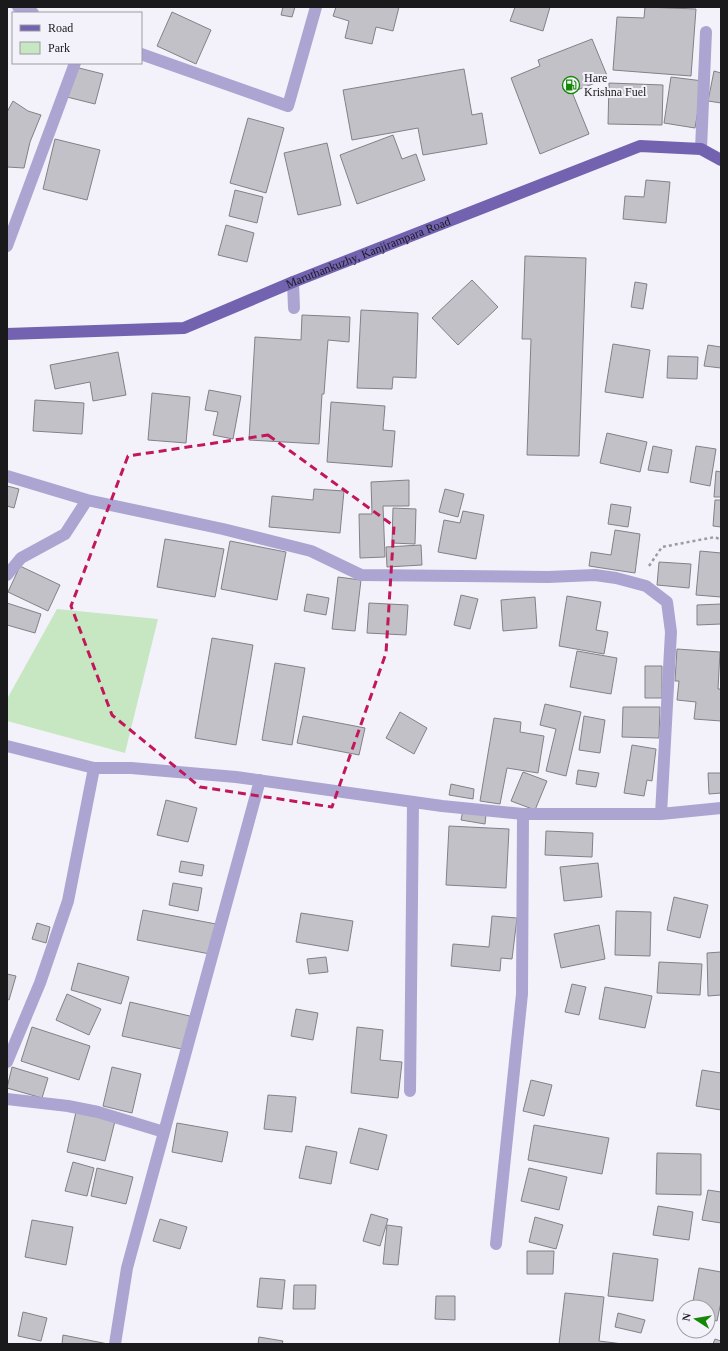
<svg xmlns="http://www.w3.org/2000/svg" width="728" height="1351" font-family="'Times New Roman',serif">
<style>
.green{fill:#c7e7c2}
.building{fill:#c2c1c8;stroke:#828187}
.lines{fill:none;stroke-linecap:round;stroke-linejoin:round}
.path{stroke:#9d9ca2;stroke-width:2.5;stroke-dasharray:3 3;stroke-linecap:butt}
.minor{stroke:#aca5d1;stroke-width:12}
.major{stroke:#7362af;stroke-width:12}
.marked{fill:none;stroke:#c2185b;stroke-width:3;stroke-dasharray:8 5;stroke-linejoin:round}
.labels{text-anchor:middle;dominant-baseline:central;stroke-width:4;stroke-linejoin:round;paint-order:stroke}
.poi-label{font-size:12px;fill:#1a1a1c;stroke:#f3f2fa;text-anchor:start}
.street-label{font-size:12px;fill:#1a1a1c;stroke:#f3f2fa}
</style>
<rect width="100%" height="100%" fill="#f3f2fa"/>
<path class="green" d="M57,609L158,619L125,753L7,721V699Z"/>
<path class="building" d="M283,7H295L292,17L281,15Z
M336,7H399L393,31L376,27L372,44L345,38L349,21L333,16Z
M515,7H550L543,31L510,21Z
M645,7L696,9L691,76L613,70L617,17L644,18Z
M172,12L211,30L196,64L157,46Z
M592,39L608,78L572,92L589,134L540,154L511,78L540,66L538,60Z
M75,67L103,74L95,104L67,97Z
M464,69L472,115L482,113L487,144L423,155L418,128L352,140L343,90Z
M714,71L721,73V103L708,101Z
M671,77L703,81L695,128L664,123Z
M609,83L663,85L662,125L608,124Z
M13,101L28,111L41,115L30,142L24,168L7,167V112Z
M248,118L284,128L266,193L230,183Z
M393,135L402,159L416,154L425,180L357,204L340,155Z
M55,139L100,150L87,200L43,189Z
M327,143L341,205L298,215L284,153Z
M646,180L670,182L666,223L623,219L625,196L644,197Z
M235,190L263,197L257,223L229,216Z
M226,225L254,233L247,262L218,255Z
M525,256L586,258L579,456L527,455L531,339H522Z
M472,280L498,307L458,345L432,318Z
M635,282L647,284L643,309L631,307Z
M361,310L418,313L416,378L393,377L392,389L357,388Z
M302,315L350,317L349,342L328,340L324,394H322L319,444L249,440L255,337L301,340Z
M613,344L650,350L643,398L605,392Z
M708,345L721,347V368L704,366Z
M118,352L126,395L93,401L90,382L55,389L50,365Z
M668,356L698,357L697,379L667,378Z
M209,390L241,396L233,439L213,435L218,412L205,410Z
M152,393L190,397L186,443L148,440Z
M35,400L84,403L82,434L33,431Z
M331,402L385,406L383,430L395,431L392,467L327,462Z
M607,433L647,442L640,472L600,463Z
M653,446L672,450L668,473L648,470Z
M696,446L716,449L710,486L690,482Z
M716,471L721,472V497H714Z
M409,480V506H383L385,557L360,558L359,514H372L371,482Z
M7,486L19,489L14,508L7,506Z
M314,489L344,491L340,533L269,527L272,496L313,500Z
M445,489L464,494L458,517L439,512Z
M715,500H721V527L713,526Z
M611,504L631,507L628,527L608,524Z
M393,508L416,509L415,544L392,543Z
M463,511L484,515L476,559L438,552L444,520L460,523Z
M615,530L640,534L635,573L589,566L591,552L611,555Z
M165,539L224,549L215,597L157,587Z
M230,541L286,552L277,600L221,589Z
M421,545L422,565L387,567L386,547Z
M700,551L721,553V597L696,595Z
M659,562L691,564L689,588L657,585Z
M20,566L60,585L48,611L8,592Z
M338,577L361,580L355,631L332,629Z
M307,594L329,598L326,615L304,611Z
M461,595L478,599L470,629L454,625Z
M567,596L601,602L596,630L608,632L604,654L559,646Z
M535,597L537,628L503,631L501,600Z
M7,603L41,614L35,633L7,625Z
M369,603L408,605L406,635L367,633Z
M721,604V624L697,625V605Z
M212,638L253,645L236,745L195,738Z
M677,649L720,652L718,689H721V721L694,719L696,702L677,700L679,681H675Z
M577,651L617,658L611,694L570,687Z
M275,663L305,668L292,745L262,740Z
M645,666H662V698H645Z
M545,704L581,712L566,776L546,771L556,729L540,725Z
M623,707H660L659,738L622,737Z
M400,712L427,728L414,754L386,738Z
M303,716L365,728L359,755L297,743Z
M584,716L605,720L600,753L579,750Z
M494,718L521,722L520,732L544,736L538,773L507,768L500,804L480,801Z
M632,745L656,749L652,781L647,780L644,796L624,793Z
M578,770L599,773L596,787L576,784Z
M523,772L547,781L535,810L511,801Z
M708,773H721V793L709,794Z
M451,784L474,789L473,799L449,795Z
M166,800L197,808L188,842L157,835Z
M463,810L486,814L485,824L461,820Z
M449,826L509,829L506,888L446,885Z
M546,831L593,833L592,857L545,855Z
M181,861L204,865L202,876L179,872Z
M598,863L602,897L564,901L560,867Z
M173,883L202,888L198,911L169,905Z
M674,897L708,905L700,938L667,930Z
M143,910L216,924L210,954L137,940Z
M616,911L651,912L650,956L615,955Z
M301,913L353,921L348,951L296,942Z
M492,916L517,918L512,959L501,958L500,971L451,966L453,944L489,947Z
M37,923L50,927L46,943L32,939Z
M599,925L605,959L561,968L554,934Z
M721,952V995L708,996L707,953Z
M326,957L328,972L309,974L307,959Z
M659,962L702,964L700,995L657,993Z
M78,963L129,977L121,1004L71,990Z
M7,974L16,976L9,1000L7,999Z
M572,984L586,987L579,1015L565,1012Z
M605,987L652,996L645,1028L599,1019Z
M67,994L101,1009L89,1035L56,1020Z
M130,1002L194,1017L186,1050L122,1036Z
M296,1009L318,1013L313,1040L291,1036Z
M32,1027L90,1046L79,1080L21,1061Z
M357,1027L383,1030L380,1060L402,1062L398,1098L351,1093Z
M12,1067L48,1078L42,1098L7,1088Z
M112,1067L141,1074L132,1113L103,1106Z
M702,1070L721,1073V1110L696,1106Z
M531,1080L552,1085L544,1116L523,1111Z
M268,1095L296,1097L292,1132L264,1129Z
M76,1112L115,1121L105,1161L67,1152Z
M177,1123L228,1132L222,1162L172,1152Z
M534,1125L609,1138L602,1174L528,1160Z
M359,1128L387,1135L378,1170L350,1163Z
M306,1146L337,1152L331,1184L299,1178Z
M657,1153L701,1154V1195L656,1194Z
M73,1162L94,1168L87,1196L65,1191Z
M97,1168L133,1177L126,1204L91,1196Z
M529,1168L567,1177L559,1210L521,1201Z
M708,1190L721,1192V1223L702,1220Z
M658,1206L693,1212L689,1240L653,1235Z
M371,1214L388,1219L380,1246L363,1241Z
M535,1217L563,1225L556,1249L529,1242Z
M160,1219L187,1227L180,1249L153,1241Z
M32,1220L73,1227L66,1265L25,1257Z
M387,1225L402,1227L398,1265L383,1264Z
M527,1251H554L553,1274H527Z
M613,1253L658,1259L653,1301L608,1296Z
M699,1268L721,1272V1302L717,1321L708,1319V1307H692Z
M260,1278L285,1280L282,1309L257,1307Z
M294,1285H316L315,1309H293Z
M565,1293L604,1297L599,1341L623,1344H559Z
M436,1296H455V1320L435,1319Z
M23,1312L47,1318L41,1341L18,1336Z
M618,1313L645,1320L641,1333L615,1327Z
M63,1335L108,1344H62Z
M259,1337L283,1341L282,1344H258Z
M715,1339L721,1341V1344H713Z"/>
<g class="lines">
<path class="path" d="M649,566L662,547L715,537L721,540"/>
<path class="minor" d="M18,7L33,13
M141,54L288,106L316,7
M701,149L706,32
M7,246L75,63
M293,282L294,308
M7,476L87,500L223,529L311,551L361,575L548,577L595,575L616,578L646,586L667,602L671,632L661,814
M7,575L21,558L65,534L87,500
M7,746L94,768H131L236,777L442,806L523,814H661L721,808
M7,1062L40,983L68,901L94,768
M410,1091L413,802
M7,1099L68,1106L98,1112L164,1132
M496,1244L522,994L523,814
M115,1344L127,1268L260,780"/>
<path class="major" id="s1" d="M7,334L184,328L293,282L640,146L701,149L721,160"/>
</g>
<path class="marked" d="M268,435L394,526L386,653L332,807L200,787L112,715L71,606L128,456Z"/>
<defs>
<g id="fuel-ring" transform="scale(0.9)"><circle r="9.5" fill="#f3f2fa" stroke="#148705" stroke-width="1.5"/><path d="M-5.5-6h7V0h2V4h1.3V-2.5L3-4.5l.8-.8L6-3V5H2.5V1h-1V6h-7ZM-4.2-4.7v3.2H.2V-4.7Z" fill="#148705"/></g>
</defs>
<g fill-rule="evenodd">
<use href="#fuel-ring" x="571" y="85"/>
</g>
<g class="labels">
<g class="poi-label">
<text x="584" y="78">Hare<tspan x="584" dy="14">Krishna Fuel</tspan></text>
</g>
<g class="street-label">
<text stroke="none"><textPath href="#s1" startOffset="376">Maruthankuzhy, Kanjirampara Road</textPath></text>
</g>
</g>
<rect width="728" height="1351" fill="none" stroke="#1a1a1c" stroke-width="16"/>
<rect x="12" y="12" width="130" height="52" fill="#f3f2fa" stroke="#9c9ca1"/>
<rect x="20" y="25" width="20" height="6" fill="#7362af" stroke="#9c9ca1"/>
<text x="48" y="32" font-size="12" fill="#1a1a1c">Road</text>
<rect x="20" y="42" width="20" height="12" fill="#c7e7c2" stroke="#9c9ca1"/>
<text x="48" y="52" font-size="12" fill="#1a1a1c">Park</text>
<g transform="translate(696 1319) rotate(282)"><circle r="19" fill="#f3f2fa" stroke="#9c9ca1"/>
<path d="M0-3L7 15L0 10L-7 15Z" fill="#148705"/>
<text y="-6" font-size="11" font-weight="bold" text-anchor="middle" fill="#1a1a1c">N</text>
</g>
</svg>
